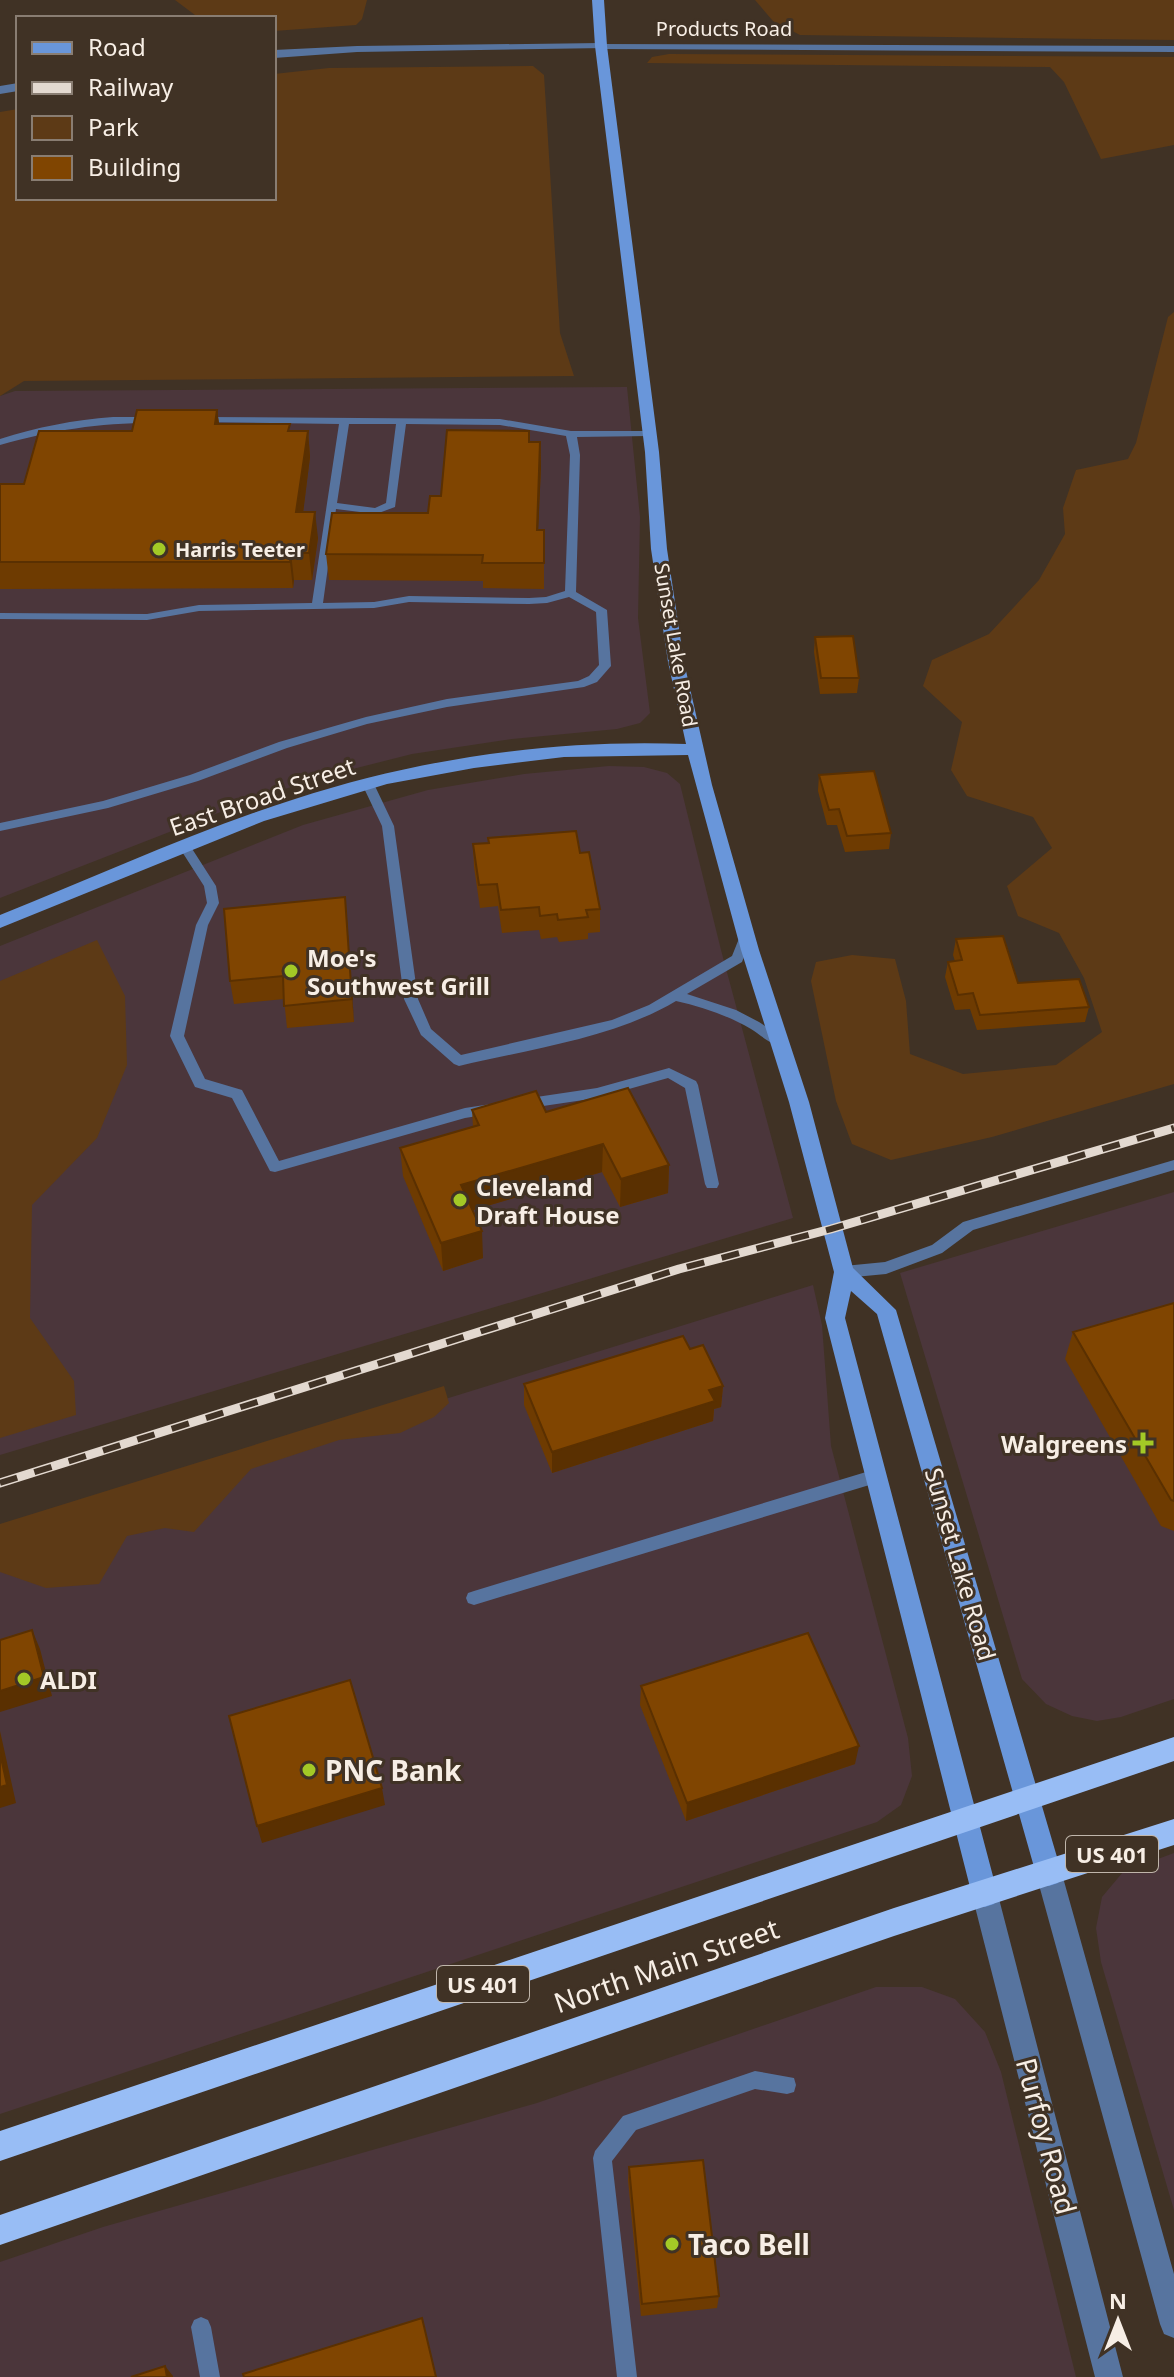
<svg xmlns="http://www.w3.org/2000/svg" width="1174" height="2377" font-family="'Noto Sans',sans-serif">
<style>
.commercial{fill:#4b363b}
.green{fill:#5d3a16}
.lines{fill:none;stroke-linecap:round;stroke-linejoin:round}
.service{fill:#57749f;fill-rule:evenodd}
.minor{fill:#57749f;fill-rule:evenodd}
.tertiary{fill:#57749f;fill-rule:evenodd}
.secondary{fill:#6996da;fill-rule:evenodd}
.trunk{fill:#98bdf5;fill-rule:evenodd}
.rail-casing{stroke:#e3d9d0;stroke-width:9}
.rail{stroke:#403225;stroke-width:6;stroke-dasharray:18;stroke-linecap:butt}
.wall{fill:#6e3b01}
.shaded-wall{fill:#5a3001}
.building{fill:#804501;stroke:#5a3001;stroke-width:2}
.poi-dot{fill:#a3c926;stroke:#403225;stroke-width:3}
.labels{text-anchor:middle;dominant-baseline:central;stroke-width:6;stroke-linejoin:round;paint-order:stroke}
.far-street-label{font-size:20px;fill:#f7eee5;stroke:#403225}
.far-poi-label{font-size:20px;font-weight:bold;fill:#f7eee5;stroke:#403225;text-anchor:start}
.shield{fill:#403225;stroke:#c0b6ab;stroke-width:2}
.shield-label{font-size:22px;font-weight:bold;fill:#f7eee5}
.street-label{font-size:24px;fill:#f7eee5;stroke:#403225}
.poi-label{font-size:24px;font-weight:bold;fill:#f7eee5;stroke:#403225;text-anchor:start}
.near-poi-label{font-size:28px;font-weight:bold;fill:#f7eee5;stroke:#403225;text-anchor:start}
.near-street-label{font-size:28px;fill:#f7eee5;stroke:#403225}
</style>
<rect width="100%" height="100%" fill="#403225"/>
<path class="commercial" d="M627,387L640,517L638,618L650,713L640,723L617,729L512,739L412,754L325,776L254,799L0,898V396L15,391Z
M609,766L644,767L667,773L680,784L721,950L793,1218L0,1455V946L303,825L428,790L524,774Z
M1174,1192V1699L1121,1717L1097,1721L1072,1716L1046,1704L1022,1679L900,1273Z
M813,1285L822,1325L831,1446L908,1738L912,1776L901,1805L877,1822L0,2114V1537Z
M1174,1853V2210L1101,1962L1096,1928L1102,1897L1123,1872Z
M876,1987H922L955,1999L985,2032L1001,2072L1076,2377H0V2262L103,2227L537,2103Z"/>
<path class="green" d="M175,0H367L362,19L356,25L274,31V18H199Z
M755,0H1174V40L800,35L773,21Z
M669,54L1174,57V145L1101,159L1064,82L1050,67L647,63L652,57Z
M533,66L544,75L560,333L574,376L24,381L0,396V112L18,109V198H274V74L329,68Z
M1174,312V1084L992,1137L891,1160L852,1144L836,1101L811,981L816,962L852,955L895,959L906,1001L910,1054L963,1074L1056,1065L1102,1032L1084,978L1059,933L1018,916L1007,886L1052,848L1033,817L967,796L951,770L962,722L923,686L932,660L989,634L1039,580L1065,534L1063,508L1076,470L1128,459L1136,443L1168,317Z
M97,940L125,996L127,1065L97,1138L32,1205L30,1318L74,1381L76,1415L0,1438V981Z
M444,1386L449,1403L434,1417L400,1433L339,1440L251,1469L194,1532L165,1528L127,1536L99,1584L46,1588L0,1572V1524Z"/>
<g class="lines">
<path class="service" d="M113,417H153L158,420L153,423C98,423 53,430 0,445V439C37,427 74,420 113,417Z
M202,417L500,419L571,431H653L654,433L649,436L577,437L580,455L576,592L607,610L611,666L597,682L584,687L447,707L367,724L287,748L198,781L108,808L0,831V823L103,801L190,775L279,742L366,717L447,699L578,681L589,676L599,665L596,612L569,597L547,603L529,604L409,602L374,608L199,611L147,620L0,619V613L147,614L199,605L312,603L339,424L198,422L197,420ZM349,424H396L386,503L375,508L337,503ZM406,424L500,425L566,436L570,455L565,591L546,597L529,598L409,596L374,602L323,603L336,509L376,514L395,507Z
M368,780L374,784L394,826L418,999L431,1029L461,1055L612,1020L649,1005L732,956L740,936L746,932L752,936L742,962L687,994L736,1010L759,1022L785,1039L787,1042L785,1045C772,1047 761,1035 751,1029C727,1015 702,1007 676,1001C614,1038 530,1049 459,1066L454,1064L421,1035L404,999L382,826L362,784Z
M185,843L189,844L216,886L219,903L208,925L184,1036L205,1079L242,1090L279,1161L465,1108L491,1104L496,1105L498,1109L496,1113L465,1118L275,1172L270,1171L232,1098L195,1087L170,1036L196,925L207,903L204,886L179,847Z
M669,1068L696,1081L698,1085L719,1184L717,1188H707L705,1184L685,1088L668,1078L597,1098L523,1109L516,1104L523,1099L597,1088Z
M1174,1160V1170L973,1230L942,1253L886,1274L844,1278L839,1276L837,1272L839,1268L844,1266L885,1262L932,1245L963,1222Z
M876,1469L881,1471L884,1476L881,1481L876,1483L474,1605L468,1603L466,1598L468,1593L474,1591Z
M755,2071L794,2078L796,2085L794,2092L787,2094L755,2089L636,2130L612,2161L637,2377H617L593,2158L595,2151L623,2116Z
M201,2317L208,2320L211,2327L220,2377H200L191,2327L194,2320Z"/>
<path class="minor" d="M597,44L1174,46V52L601,49L595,46Z"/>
<path class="tertiary" d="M601,43L607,46L605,48L357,52L274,58V50L357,46Z
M18,83V91L0,94V86Z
M1049,1862L1058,1865L1062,1874L1174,2274V2338L1164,2334L1160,2324L1036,1874L1040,1865Z
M985,1883L994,1886L998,1895L1123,2377H1095L972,1895L976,1886Z"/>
<path class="secondary" d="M592,0H604L607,46L659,452L667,549L684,662L712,785L759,950L809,1102L853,1268L896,1310L1062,1874L1058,1883L1049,1886L1040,1883L1036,1874L877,1314L851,1291L845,1318L998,1895L994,1904L985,1907L976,1904L972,1895L825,1318L834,1272L789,1102L741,950L688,755L564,757L474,768L387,784L264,821L0,928V915C98,876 194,831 295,799C421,758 554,739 686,744L668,662L651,549L645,452L595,46Z"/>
<path class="trunk" d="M1174,1737V1761L0,2161V2131Z
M1174,1819V1845L894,1936L0,2245V2215L894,1908Z"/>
<g class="rail-casing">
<path id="rail" d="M0,1483L679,1269L831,1229L1174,1128"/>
</g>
<use href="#rail" class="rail"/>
</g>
<path class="wall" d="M217,410L219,424L290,431H308L310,457L303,512L318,538L312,580H294L293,588L0,589V484H24L132,431Z
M529,442H540L541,467L538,530H544V589L483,588V581L329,580L326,554L428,513L441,496Z
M815,637L859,678L857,693L820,694L814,652Z
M819,775L891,833L889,849L845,852L837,825H827L818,791Z
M488,838L580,853L600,909V932L588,933V939L559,942L557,937L541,939L539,930L502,933L498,906L480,908L474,867L473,844L489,843Z
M347,920L354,1022L287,1028L284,999L234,1004L230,981Z
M956,939L1018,983L1089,1007L1085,1022L977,1030L970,1009L955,1010L945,977L948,962L955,961L953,955Z
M472,1110L546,1112L669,1165L668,1193L620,1207L602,1172L473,1210L483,1258L443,1271L403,1176L400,1148L473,1127Z
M1174,1303V1531L1161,1526L1065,1359L1073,1332Z
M690,1349L723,1386L721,1407L714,1409L713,1421L552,1473L524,1405V1384Z
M641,1686L855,1764L686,1821L640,1705Z
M629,2167L719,2296L717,2308L641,2316L628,2180Z"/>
<path class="shaded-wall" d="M217,410L221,436L215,424Z
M308,431L310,457L300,538L296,512Z
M540,442L541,467L537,556V530Z
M315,512L318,538L312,580L309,553Z
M291,553L294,580L293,588L290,562Z
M345,897L347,920L354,1022L352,999Z
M603,1144L602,1172L463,1213L461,1185Z
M669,1165L668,1193L620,1207L621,1179Z
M482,1231L483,1258L443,1271L441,1243Z
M723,1386L721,1407L714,1409L713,1421L552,1473V1452L709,1390Z
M32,1630L40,1649L52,1696L0,1712V1691Z
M0,1731L16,1803L0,1808Z
M859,1746L855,1764L686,1821L687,1803Z
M382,1788L385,1805L262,1843L257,1826Z
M165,2366L173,2376V2377H167Z"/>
<path class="building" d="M137,410H217L215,424H290L288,431H308L296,512H315L309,553H291L290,562H0V484H24L39,431H132Z
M447,430L529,431V442H540L537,530H544V563H482L483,555L326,554L332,513H428L430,496H441Z
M853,636L859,678H821L815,637Z
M874,771L891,833L847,836L839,809L829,810L819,775Z
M576,831L580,853L589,852L600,909L586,910L588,917L558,920L557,914L540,916L539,907L501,910L497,884L479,885L473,844L489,843L488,838Z
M345,897L352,999L284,1006L283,976L230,981L224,909Z
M1003,936L1018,983L1079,979L1089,1007L980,1015L973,993L958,995L948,962L962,960L956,939Z
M628,1088L669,1165L621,1179L603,1144L461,1185L482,1231L441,1243L400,1148L479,1125L472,1110L536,1091L546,1112Z
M1174,1303V1501L1171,1500L1073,1332Z
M683,1336L690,1349L703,1345L723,1386L709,1390L715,1401L552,1452L524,1384Z
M32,1630L44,1677L0,1691V1640Z
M808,1633L859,1746L687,1803L641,1686Z
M350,1680L382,1788L257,1826L229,1716Z
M0,1753L7,1785L0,1787Z
M703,2160L719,2296L642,2304L629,2167Z
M422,2318L436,2377H244L243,2374Z
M165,2366L167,2377H131Z"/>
<g class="poi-dot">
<circle cx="159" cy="549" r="8"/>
<circle cx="291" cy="971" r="8"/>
<circle cx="460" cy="1200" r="8"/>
<path d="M1139 1431h8v8h8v8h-8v8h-8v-8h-8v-8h8z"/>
<circle cx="24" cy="1679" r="8"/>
<circle cx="309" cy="1770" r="8"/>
<circle cx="672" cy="2244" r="8"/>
</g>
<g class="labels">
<g class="far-street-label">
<text x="724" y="28">Products Road</text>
<text transform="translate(676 645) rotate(80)">Sunset Lake Road</text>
</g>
<g class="far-poi-label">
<text x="175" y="549">Harris Teeter</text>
</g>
<g class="shield">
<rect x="1066" y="1836" width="92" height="36" rx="6"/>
<rect x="437" y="1966" width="92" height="36" rx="6"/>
</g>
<g class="shield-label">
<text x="1112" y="1854">US 401</text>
<text x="483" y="1984">US 401</text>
</g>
<g class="street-label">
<text transform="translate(262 796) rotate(-19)">East Broad Street</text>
<text transform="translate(961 1564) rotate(74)">Sunset Lake Road</text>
</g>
<g class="poi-label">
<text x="307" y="957">Moe's<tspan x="307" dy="28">Southwest Grill</tspan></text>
<text x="476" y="1186">Cleveland<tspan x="476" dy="28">Draft House</tspan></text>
<text x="1127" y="1443" text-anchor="end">Walgreens</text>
<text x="40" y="1679">ALDI</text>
</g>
<g class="near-poi-label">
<text x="325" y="1770">PNC Bank</text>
<text x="688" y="2244">Taco Bell</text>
</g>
<g class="near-street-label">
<text transform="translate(666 1965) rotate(-19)">North Main Street</text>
<text transform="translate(1047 2136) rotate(75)">Purfoy Road</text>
</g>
</g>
<rect x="16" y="16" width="260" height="184" fill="#403225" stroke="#897d72" stroke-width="2"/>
<rect x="32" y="42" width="40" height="12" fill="#6996da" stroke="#897d72" stroke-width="2"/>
<text x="88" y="56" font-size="24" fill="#f7eee5">Road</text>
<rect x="32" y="82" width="40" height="12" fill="#e3d9d0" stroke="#897d72" stroke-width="2"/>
<text x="88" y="96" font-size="24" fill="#f7eee5">Railway</text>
<rect x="32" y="116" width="40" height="24" fill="#5d3a16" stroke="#897d72" stroke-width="2"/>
<text x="88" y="136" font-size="24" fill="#f7eee5">Park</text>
<rect x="32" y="156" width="40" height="24" fill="#804501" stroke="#897d72" stroke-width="2"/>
<text x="88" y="176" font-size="24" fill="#f7eee5">Building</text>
<g transform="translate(1118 2321)" stroke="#403225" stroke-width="6" paint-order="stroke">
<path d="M0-6L14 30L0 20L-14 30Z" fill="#f7eee5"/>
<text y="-12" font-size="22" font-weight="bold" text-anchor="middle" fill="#f7eee5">N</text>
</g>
</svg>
